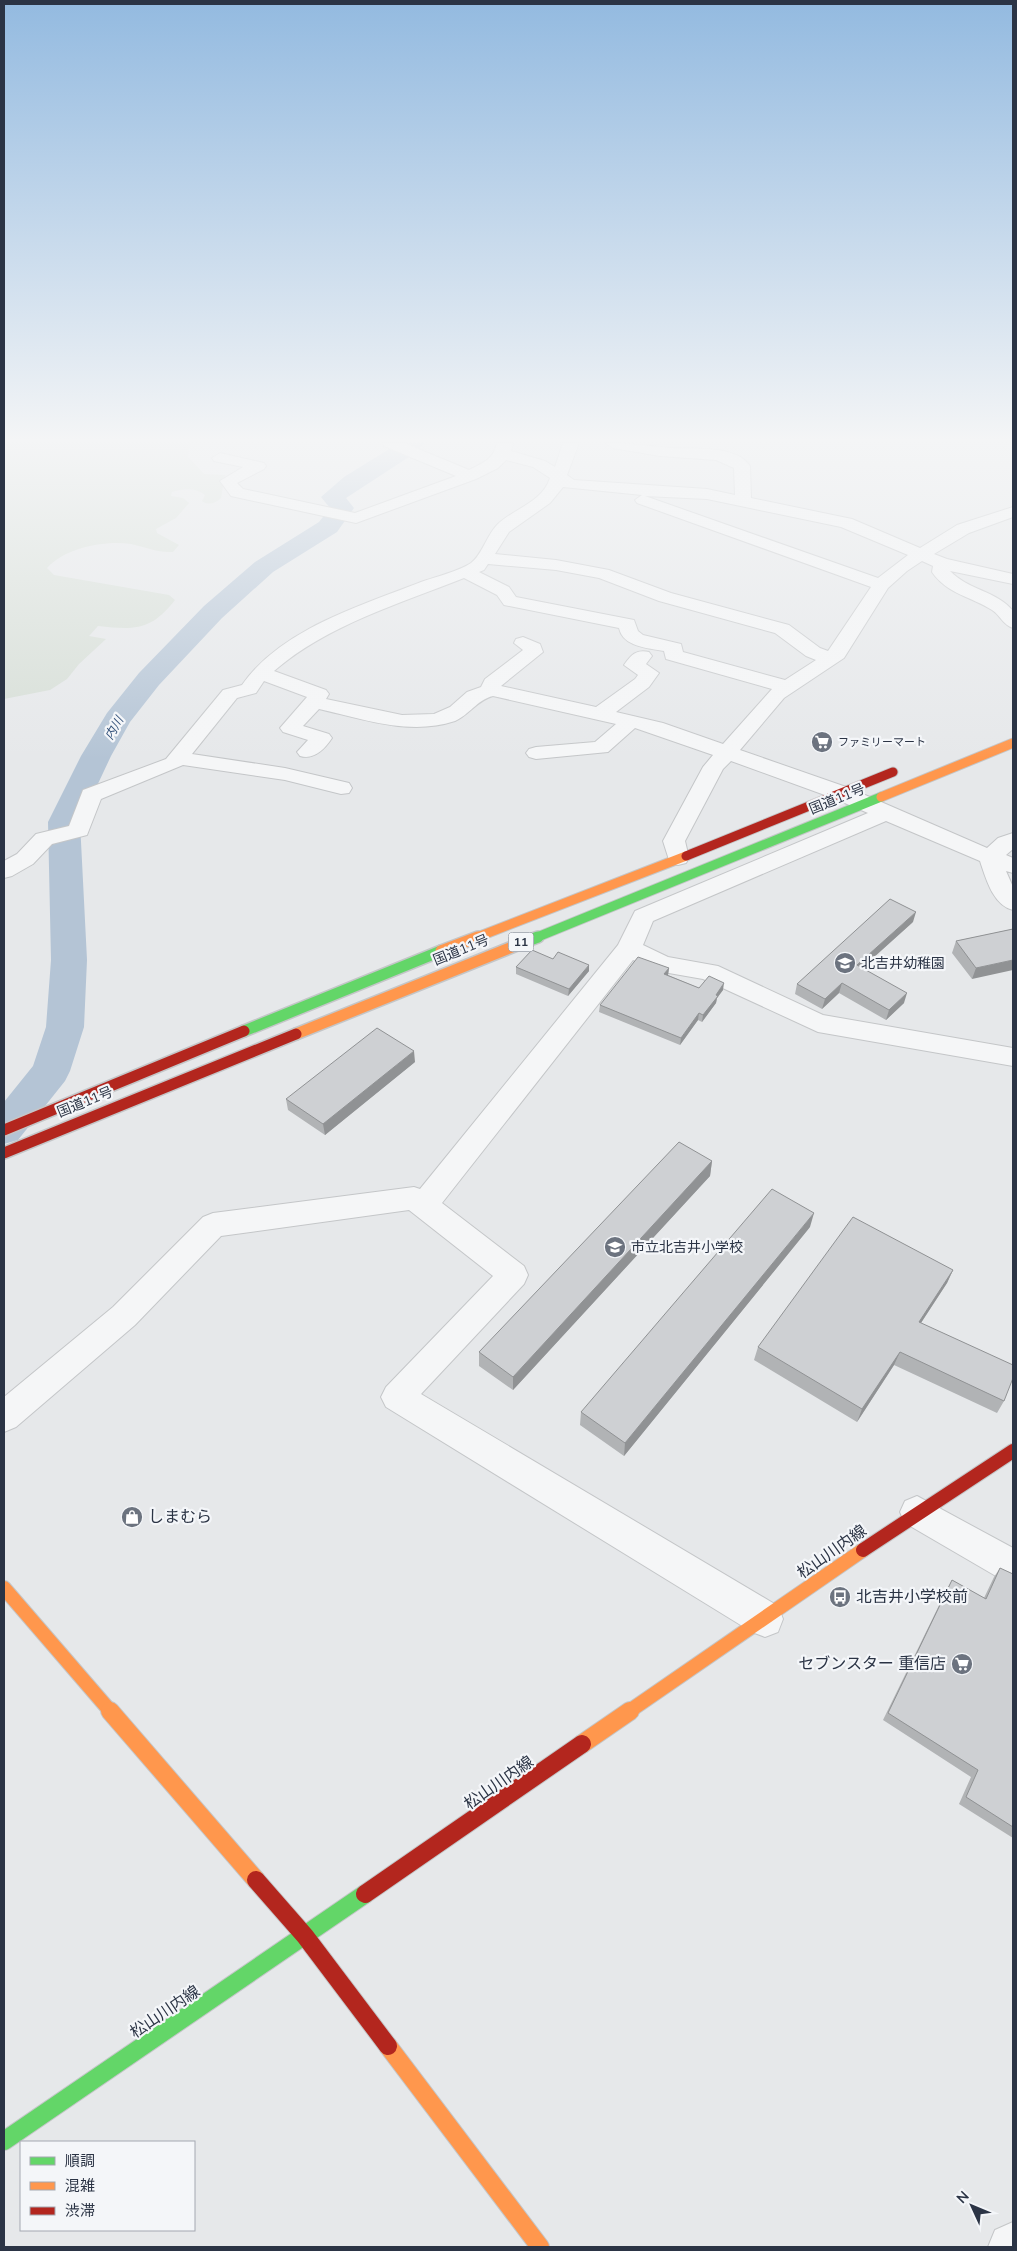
<svg xmlns="http://www.w3.org/2000/svg" width="1017" height="2251" font-family="'Nunito Sans','Noto Sans JP',sans-serif">
<style>
.green{fill:#d6ded6}
.lines{fill:none;stroke-linecap:round;stroke-linejoin:round}
.river{fill:#b4c4d5;fill-rule:evenodd}
.street-casing{stroke:#c4c6c8;stroke-width:2}
.fast-far2-casing{stroke:#c4c6c8;stroke-width:11}
.fast-far1-casing{stroke:#c4c6c8;stroke-width:14}
.fast-casing{stroke:#c4c6c8;stroke-width:20}
.slow-far3-casing{stroke:#c4c6c8;stroke-width:11}
.slow-far2-casing{stroke:#c4c6c8;stroke-width:14}
.slow-far1-casing{stroke:#c4c6c8;stroke-width:16}
.slow-casing{stroke:#c4c6c8;stroke-width:20}
.jam-far3-casing{stroke:#c4c6c8;stroke-width:11}
.jam-far2-casing{stroke:#c4c6c8;stroke-width:14}
.jam-far1-casing{stroke:#c4c6c8;stroke-width:16}
.jam-casing{stroke:#c4c6c8;stroke-width:20}
.street{fill:#f5f6f7;fill-rule:evenodd}
.fast-far2{stroke:#63d668;stroke-width:9}
.fast-far1{stroke:#63d668;stroke-width:11}
.fast{stroke:#63d668;stroke-width:18}
.slow-far3{stroke:#ff974d;stroke-width:9}
.slow-far2{stroke:#ff974d;stroke-width:11}
.slow-far1{stroke:#ff974d;stroke-width:14}
.slow{stroke:#ff974d;stroke-width:18}
.jam-far3{stroke:#b3261e;stroke-width:9}
.jam-far2{stroke:#b3261e;stroke-width:11}
.jam-far1{stroke:#b3261e;stroke-width:14}
.jam{stroke:#b3261e;stroke-width:18}
.wall{fill:#b1b3b5}
.shaded-wall{fill:#909294}
.building{fill:#ced0d3;stroke:#909294}
.labels{text-anchor:middle;dominant-baseline:central;stroke-width:4.5;stroke-linejoin:round;paint-order:stroke}
.far-poi-label{font-size:11px;fill:#2b3445;stroke:#f4f6f9;text-anchor:start}
.far-water-label{font-size:12px;font-style:italic;fill:#34527a;stroke:#f4f6f9}
.shield{fill:#f4f6f9;stroke:#676e7b;stroke-width:1}
.shield-label{font-size:12px;font-weight:bold;fill:#2b3445}
.street-label{font-size:14px;fill:#2b3445;stroke:#f4f6f9}
.poi-label{font-size:14px;fill:#2b3445;stroke:#f4f6f9;text-anchor:start}
.near-poi-label{font-size:16px;fill:#2b3445;stroke:#f4f6f9;text-anchor:start}
.near-street-label{font-size:16px;fill:#2b3445;stroke:#f4f6f9}
</style>
<rect width="100%" height="100%" fill="#e6e8ea"/>
<path class="green" d="M4,443H190L188,457L204,474L225,475L221,498C216,503 208,506 202,501L205,495C194,487 184,489 172,492L171,496L183,498L189,503L176,518L156,529L157,533L179,545L173,552C157,553 146,547 131,544C104,540 65,548 47,568L54,575L169,595L175,600C151,631 134,630 98,626L89,636L106,639L79,664L67,679L50,690L4,699Z"/>
<g class="lines">
<path class="river" d="M399,443H424L412,455L346,498L354,508L337,532L273,572L222,618L159,685L130,722L111,756L80,822L87,960L84,1027L70,1071L65,1081L18,1140L4,1144V1102L33,1066L46,1027L51,960L48,822L81,756L107,713L139,673L204,606L255,562L319,522L330,508L321,497L344,477Z"/>
<g class="street-casing">
<path id="street" d="M382,443H404L469,470C483,463 494,459 497,443H513L511,451L545,461L555,467L563,443H579L567,475L574,480L707,489L735,495L734,468L716,460L660,456L613,448L606,443C628,443 650,446 672,448C695,450 735,444 750,466L751,498L852,519L920,548L957,525L1013,507V517L969,533L934,554L947,559L1013,574V584L950,571C968,590 997,591 1013,611V628C1003,625 1001,616 992,610C972,597 947,594 932,572L933,566L922,561L907,571L888,588L844,658L784,698L740,750L849,788L987,848L998,838L1013,833V849L1006,855L1013,858V873L1006,871L1013,887V910C993,905 986,879 980,861L886,821L653,921L643,945L668,957L718,966L823,1015L1013,1048V1066L818,1032L703,979L663,972L633,960L442,1203L524,1266L528,1275L524,1284L421,1394L778,1606L783,1619L778,1632L765,1637L752,1632L386,1407L381,1397L386,1387L493,1276L409,1210L221,1236L135,1325L16,1427L4,1432V1397L113,1307L203,1217L213,1213L414,1187L420,1189L618,945L635,911L868,813L833,798L731,761L723,769L685,841L689,858L686,863L678,865L670,863L663,841L703,767L713,755L635,728L608,752L536,759L529,757L526,753L529,749L536,747L595,742L616,724L493,696C477,700 469,715 455,721C410,736 363,719 319,709L303,726L329,734L332,738C324,750 314,760 300,756L297,752L308,740L283,732L280,728L307,697L264,681L256,693L237,698L192,754L285,768L349,783L352,788L349,793L341,794L285,780L183,765L101,799L87,835L52,844L33,864L12,876L4,878V861L17,854L36,834L69,826L83,790L166,759L223,690L242,685C281,629 360,606 421,582C435,577 459,571 471,563C482,555 487,535 497,525C514,508 542,503 550,478L533,467L506,460L498,468L476,479L356,523L231,496L220,481L243,467L214,461L212,458L220,453L264,463L266,466L264,469L237,483L243,489L355,513L456,476L384,446ZM563,487L642,495L635,500L637,503L871,587L828,651L820,648L789,625L671,593L609,570L556,560L495,554L509,532L550,503ZM645,496L707,499L841,527L908,555L878,578ZM488,564L556,570L599,578L659,601L775,633L806,656L816,660L785,680L683,652L681,644L643,635L638,631L634,620L516,597L509,587L479,572L484,570ZM464,578L497,595L504,605L619,628C623,647 648,648 664,651L666,659L772,689L723,744L663,723L616,712L649,687L659,673L646,664L652,656L649,652C636,649 631,655 624,665L638,675L635,679L596,707L501,686L543,652L540,644L523,637L516,639L514,643L523,650L485,679L481,687L467,692L450,707L434,714L402,715L326,699L329,694L326,690L274,671C327,625 399,604 464,578Z
M917,1496L1013,1548V1584L1001,1579L905,1523L900,1512L905,1501Z
M1013,2222V2247H988L995,2230Z"/>
</g>
<g class="fast-far2-casing">
<path id="fast-far2" d="M535,938L881,797"/>
</g>
<g class="fast-far1-casing">
<path id="fast-far1" d="M522,943L538,937
M244,1031L441,951"/>
</g>
<g class="fast-casing">
<path id="fast" d="M4,2141L365,1894"/>
</g>
<g class="slow-far3-casing">
<path id="slow-far3" d="M881,797L1013,743
M475,938L686,856"/>
</g>
<g class="slow-far2-casing">
<path id="slow-far2" d="M441,951L478,937
M296,1034L522,943"/>
</g>
<g class="slow-far1-casing">
<path id="slow-far1" d="M4,1588L111,1712
M628,1712L863,1550"/>
</g>
<g class="slow-casing">
<path id="slow" d="M110,1711L256,1880
M582,1744L630,1711
M388,2046L540,2247"/>
</g>
<g class="jam-far3-casing">
<path id="jam-far3" d="M686,856L893,772"/>
</g>
<g class="jam-far2-casing">
<path id="jam-far2" d="M4,1130L244,1031
M4,1153L296,1034"/>
</g>
<g class="jam-far1-casing">
<path id="jam-far1" d="M863,1550L1013,1451"/>
</g>
<g class="jam-casing">
<path id="jam" d="M256,1880L305,1936L388,2046
M365,1894L582,1744"/>
</g>
<use href="#street" class="street"/>
<use href="#fast-far2" class="fast-far2"/>
<use href="#fast-far1" class="fast-far1"/>
<use href="#fast" class="fast"/>
<use href="#slow-far3" class="slow-far3"/>
<use href="#slow-far2" class="slow-far2"/>
<use href="#slow-far1" class="slow-far1"/>
<use href="#slow" class="slow"/>
<use href="#jam-far3" class="jam-far3"/>
<use href="#jam-far2" class="jam-far2"/>
<use href="#jam-far1" class="jam-far1"/>
<use href="#jam" class="jam"/>
</g>
<path class="wall" d="M913,922L862,968L904,1003L886,1020L839,993L822,1009L795,994L797,984Z
M1013,929L972,979L952,953L956,941Z
M553,959L589,971L568,996L516,974V967Z
M669,968L668,975L699,988L723,990L717,998L716,1003L702,1022L698,1020L680,1045L599,1012L600,1005Z
M415,1062L325,1135L288,1110L286,1099Z
M712,1161L710,1176L513,1390L479,1366V1352Z
M810,1227L624,1456L580,1425L581,1412Z
M953,1270L947,1283L921,1323L1004,1401L997,1413L894,1365L857,1422L754,1360L758,1347Z
M1000,1568L1013,1574V1838L959,1804L971,1777L883,1720L947,1589L952,1580L984,1598L994,1577Z"/>
<path class="shaded-wall" d="M916,912L913,922L854,975L857,965Z
M1013,960V970L972,979L976,968Z
M589,965V971L568,996L569,989Z
M669,968L668,975L663,981L664,974Z
M724,983L723,990L717,998L716,1003L702,1022L703,1015L716,995Z
M842,983L839,993L822,1009L825,999Z
M907,993L904,1003L886,1020L889,1010Z
M699,1013L698,1020L680,1045L681,1038Z
M414,1051L415,1062L325,1135L323,1124Z
M712,1161L710,1176L513,1390V1377Z
M814,1213L810,1227L624,1456L625,1443Z
M953,1270L947,1283L913,1335L919,1322Z
M900,1352L894,1365L857,1422L862,1409Z"/>
<path class="building" d="M890,899L916,912L857,965L907,993L889,1010L842,983L825,999L797,984Z
M1013,929V960L976,968L956,941Z
M532,950L553,959L558,952L589,965L569,989L516,967Z
M638,957L669,968L664,974L699,988L709,976L724,983L716,995L718,996L703,1015L699,1013L681,1038L600,1005Z
M377,1028L414,1051L323,1124L286,1099Z
M679,1142L712,1161L513,1377L479,1352Z
M772,1189L814,1213L625,1443L581,1412Z
M853,1217L953,1270L919,1322L1013,1365V1378L1004,1401L900,1352L862,1409L758,1347Z
M1000,1568L1013,1574V1827L966,1797L978,1770L888,1713L952,1580L986,1599Z"/>
<linearGradient id="sky" x2="0" y2="1"><stop stop-color="#93bae0"/><stop offset="0.58" stop-color="#f4f5f6"/><stop offset="1" stop-color="#f4f5f6" stop-opacity="0"/></linearGradient>
<rect width="1017" height="759" fill="url(#sky)"/>
<defs>
<g id="supermarket-disc" transform="scale(1.125)"><circle r="9.5" fill="#6c737f" stroke="#f4f6f9"/><path d="M-6-5.5h2.5l.6 2H6L4.5 2H-2.5L-4.4-4H-6ZM-1.5 3.2a1.3 1.3 0 1 0 .1 0ZM3 3.2a1.3 1.3 0 1 0 .1 0Z" fill="#fff"/></g>
<g id="school-disc" transform="scale(1.125)"><circle r="9.5" fill="#6c737f" stroke="#f4f6f9"/><path d="M0-5L7-2L0 1L-7-2ZM-4 1L0 2.5L4 1V4Q0 6-4 4Z" fill="#fff"/></g>
<g id="shop-disc" transform="scale(1.125)"><circle r="9.5" fill="#6c737f" stroke="#f4f6f9"/><path d="M-5-2.5h2.3a2.7 3.5 0 0 1 5.4 0H5L5.5 6h-11ZM-1.5-2.5h3a1.5 2.3 0 0 0-3 0Z" fill="#fff"/></g>
<g id="bus-disc" transform="scale(1.125)"><circle r="9.5" fill="#6c737f" stroke="#f4f6f9"/><path d="M-5-6H5V4H4V6H2V4H-2V6H-4V4H-5ZM-3.5-4V0h7V-4ZM-3.5 1.2v1.5H-2V1.2ZM2 1.2v1.5H3.5V1.2Z" fill="#fff"/></g>
</defs>
<g fill-rule="evenodd">
<use href="#supermarket-disc" x="822" y="742"/>
<use href="#school-disc" x="845" y="963"/>
<use href="#school-disc" x="615" y="1247"/>
<use href="#shop-disc" x="132" y="1517"/>
<use href="#bus-disc" x="840" y="1597"/>
<use href="#supermarket-disc" x="962" y="1664"/>
</g>
<g class="labels">
<g class="far-poi-label">
<text x="838" y="742">ファミリーマート</text>
</g>
<g class="far-water-label">
<text transform="translate(114 728) rotate(-60)">内川</text>
</g>
<rect class="shield" x="508.5" y="932.5" width="25" height="19" rx="4"/>
<g class="shield-label">
<text x="521" y="942">11</text>
</g>
<g class="street-label">
<text transform="translate(837 799) rotate(-22)">国道11号</text>
<text transform="translate(461 950) rotate(-22)">国道11号</text>
<text transform="translate(85 1102) rotate(-22)">国道11号</text>
</g>
<g class="poi-label">
<text x="861" y="963">北吉井幼稚園</text>
<text x="631" y="1247">市立北吉井小学校</text>
</g>
<g class="near-poi-label">
<text x="148" y="1517">しまむら</text>
<text x="856" y="1597">北吉井小学校前</text>
<text x="946" y="1664" text-anchor="end">セブンスター 重信店</text>
</g>
<g class="near-street-label">
<text transform="translate(832 1552) rotate(-35)">松山川内線</text>
<text transform="translate(499 1783) rotate(-35)">松山川内線</text>
<text transform="translate(165 2012) rotate(-34)">松山川内線</text>
</g>
</g>
<rect width="1017" height="2251" fill="none" stroke="#2b3445" stroke-width="10"/>
<rect x="20" y="2141" width="175" height="90" fill="#f4f6f9" stroke="#a4a8b1"/>
<rect x="30" y="2157" width="25" height="8" fill="#63d668" stroke="#a4a8b1"/>
<text x="65" y="2166" font-size="15" fill="#2b3445">順調</text>
<rect x="30" y="2182" width="25" height="8" fill="#ff974d" stroke="#a4a8b1"/>
<text x="65" y="2191" font-size="15" fill="#2b3445">混雑</text>
<rect x="30" y="2207" width="25" height="8" fill="#b3261e" stroke="#a4a8b1"/>
<text x="65" y="2216" font-size="15" fill="#2b3445">渋滞</text>
<g transform="translate(972 2206) rotate(314)" stroke="#f4f6f9" stroke-width="4" paint-order="stroke">
<path d="M0-4L9 19L0 12L-9 19Z" fill="#2b3445"/>
<text y="-8" font-size="14" font-weight="bold" text-anchor="middle" fill="#2b3445">N</text>
</g>
</svg>
